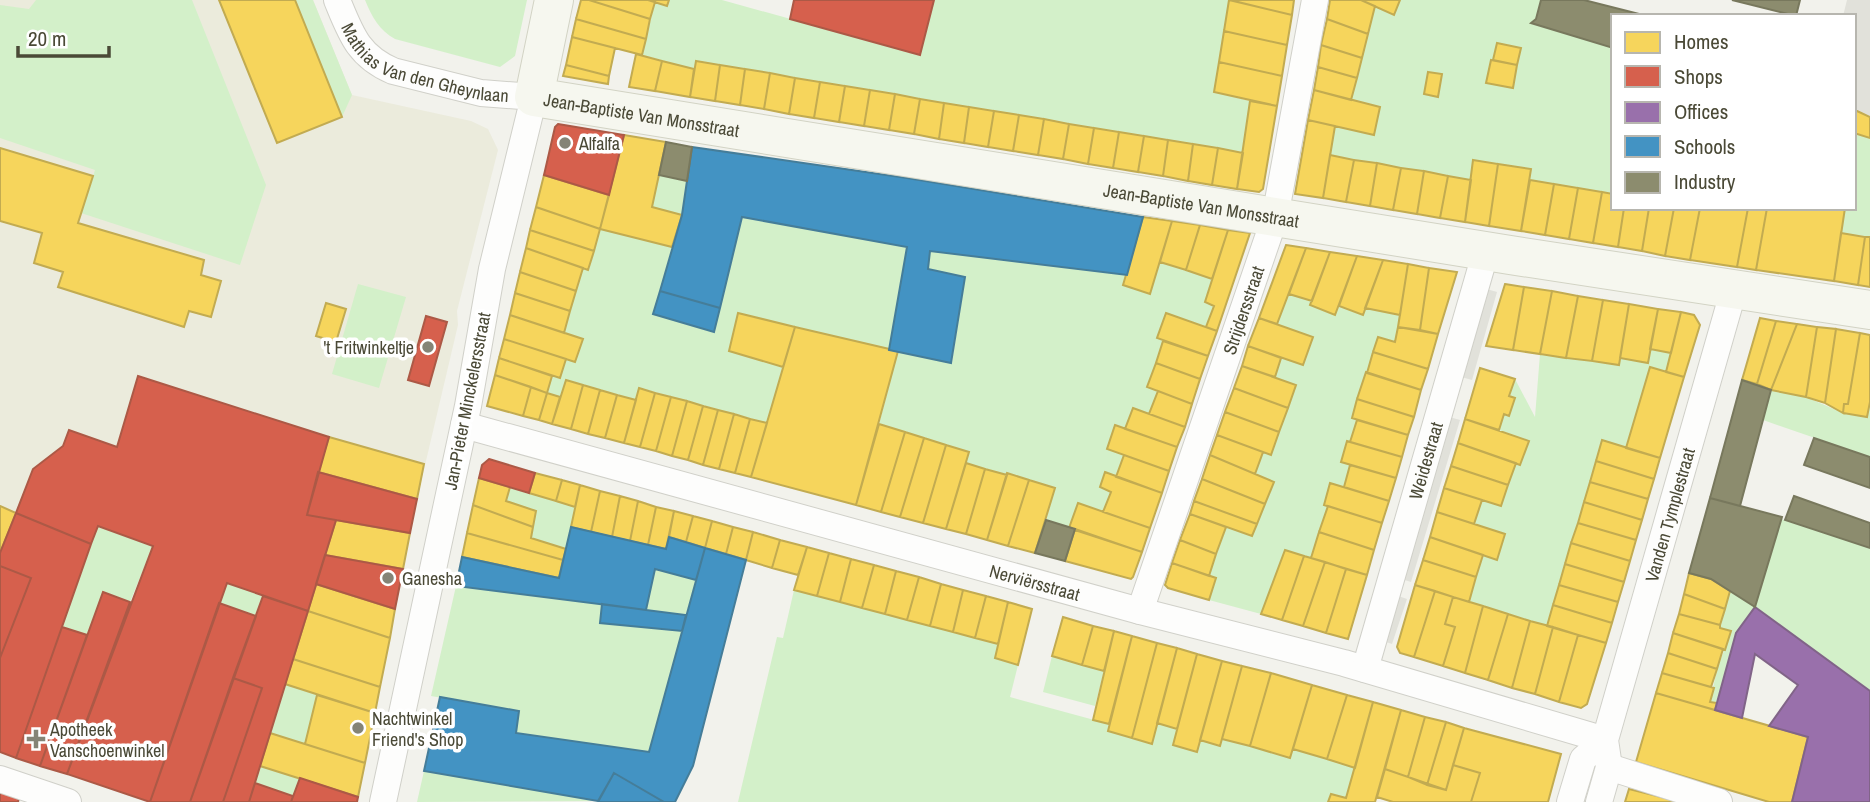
<svg xmlns="http://www.w3.org/2000/svg" width="1870" height="802" font-family="'Archivo Narrow',sans-serif">
<style>
.residential{fill:#ebebdc}
.green{fill:#d3f0c9;fill-rule:evenodd}
.parking{fill:#e1e1da}
.homes{fill:#f6d55c;stroke:#c2ab51;stroke-width:2}
.shops{fill:#d6604d;stroke:#ac5946;stroke-width:2}
.offices{fill:#9970ab;stroke:#816488;stroke-width:2}
.schools{fill:#4393c3;stroke:#457d99;stroke-width:2}
.industry{fill:#8c8c6e;stroke:#78785d;stroke-width:2}
.lines{fill:none;stroke-linecap:round;stroke-linejoin:round}
.street-casing{stroke:#d0d0c9;stroke-width:28}
.secondary-casing{stroke:#d2d3c4;stroke-width:40}
.street{stroke:#fdfdfc;stroke-width:26}
.secondary{stroke:#f6f7ef;stroke-width:38}
.poi-dot{fill:#858476;stroke:#fff;stroke-width:2.5}
.labels{text-anchor:middle;dominant-baseline:central;stroke-width:7;stroke-linejoin:round;paint-order:stroke}
.street-label{font-size:18px;fill:#4a4936;stroke:#fff}
.poi-label{font-size:18px;fill:#4a4936;stroke:#fff;text-anchor:start}
</style>
<rect width="100%" height="100%" fill="#f2f2ec"/>
<path class="residential" d="M0,0H313L352,95L471,121L488,129L498,150L457,311L458,325L417,499L318,472L138,377L117,447L69,430L63,446L33,469L0,553Z"/>
<path class="green" d="M36,0H192L266,185L240,265L81,213L95,170L0,138V5L29,9Z
M295,0H313L352,95L342,117Z
M365,0H527L515,56L500,67L395,39C379,30 372,17 365,0Z
M669,0H722L920,55L934,0H1229L1214,92L1250,101L1243,153L696,61L694,69L642,55L655,2L667,5Z
M1400,0H1541L1536,19L1532,23L1613,48V194L1530,180V169L1474,160L1471,180L1330,155L1335,126L1374,135L1351,100L1375,6L1393,15ZM1497,43L1520,48L1513,88L1486,83ZM1428,72L1442,74L1438,97L1424,94Z
M1857,134L1870,138V237L1841,233L1845,208H1854V150Z
M659,175L687,181L682,215L652,207Z
M742,217L907,247L889,350L738,313L729,351L783,367L767,423L640,388L636,400L566,380L560,397L547,393L552,376L560,378L566,359L575,362L564,333L583,268L589,269L600,229L672,247L654,314L714,331Z
M930,251L1127,275L1123,285L1150,294L1160,262L1212,279L1205,302L1214,306L1206,327L1166,313L1157,338L1163,341L1148,387L1158,391L1149,414L1133,408L1125,429L1115,425L1124,455L1116,477L1105,473L1100,487L1111,492L1103,512L1078,504L1069,528L1046,520L1055,488L1008,473L1007,475L966,463L969,452L879,424L898,351L952,362L965,278L928,269Z
M358,284L406,297L379,388L332,374Z
M1289,294L1312,301L1311,306L1335,315L1339,306L1363,315L1365,308L1400,315L1395,342L1378,338L1352,418L1357,420L1350,442L1341,462L1350,465L1344,487L1330,484L1324,505L1328,506L1311,558L1285,550L1261,614L1209,600L1216,578L1209,576L1226,527L1252,536L1274,482L1255,474L1263,452L1271,455L1296,385L1275,377L1281,358L1303,365L1312,337L1277,324Z
M1650,349L1671,353L1666,372L1650,367L1626,448L1602,441L1547,626L1469,602L1483,555L1497,560L1505,535L1474,524L1482,500L1501,506L1516,463L1521,464L1529,441L1499,430L1515,379L1535,417L1540,354L1618,365L1620,358L1647,363Z
M1771,390L1806,397L1843,413L1866,417L1870,402V457L1763,420Z
M510,487L575,507L566,549L531,538L536,512L506,501Z
M1781,519L1870,548V691L1755,607L1736,633L1717,703L1710,702L1717,669L1731,632L1720,628L1730,591L1754,606Z
M98,526L153,546L130,602L103,592L87,635L62,627Z
M655,569L696,580L686,615L646,610Z
M227,583L263,596L256,616L220,603Z
M456,586L602,604L600,623L682,631L649,752L516,733L518,711L431,696Z
M794,590L998,644L995,658L1018,665L1010,697L1109,724L1108,731L1152,744L1157,723L1177,729L1173,745L1197,752L1200,740L1219,746L1222,739L1290,757L1293,749L1355,768L1346,798L1331,794L1328,802H738L777,637L783,638Z
M1052,656L1104,671L1095,706L1043,692Z
M285,684L317,695L305,744L270,733Z
M260,766L300,778L293,796L255,783Z
M424,771L598,801L417,802Z"/>
<path class="parking" d="M1847,0H1870V117L1854,112V16H1843Z
M1476,286L1497,292L1472,380L1451,374Z
M1439,414L1460,420L1411,582L1392,576Z
M1387,592L1407,599L1392,644L1374,638Z"/>
<path class="homes" d="M219,0H295L342,117L277,143Z
M581,0H589L650,19L646,39L576,19Z
M589,0H648L655,2L650,19Z
M648,0H669L667,6Z
M1229,0L1292,15L1287,45L1224,31Z
M1230,0H1294L1292,15Z
M1330,0H1361L1375,6L1368,34L1327,19Z
M1361,0H1400L1394,15Z
M576,19L646,39L642,55L572,37Z
M1327,19L1368,34L1362,58L1321,45Z
M1224,31L1287,45L1282,76L1219,62Z
M572,37L615,48L609,76L566,65Z
M1497,43L1521,48L1517,65L1493,60Z
M1321,45L1362,58L1357,78L1318,67Z
M636,54L662,61L655,91L629,87Z
M1491,60L1517,65L1513,88L1486,83Z
M662,61L694,69L690,97L655,91Z
M696,61L720,65L715,101L690,97Z
M1219,62L1282,76L1277,106L1214,92Z
M566,65L609,76L608,84L563,76Z
M720,65L745,69L740,105L715,101Z
M1318,67L1357,78L1351,100L1314,90Z
M745,69L770,73L764,109L740,105Z
M1428,72L1442,74L1438,97L1424,94Z
M770,73L795,78L789,114L764,109Z
M795,78L820,82L814,118L789,114Z
M820,82L845,86L839,122L814,118Z
M845,86L870,90L864,126L839,122Z
M870,90L895,94L889,130L864,126Z
M1314,90L1380,107L1374,135L1308,120Z
M895,94L920,99L914,134L889,130Z
M920,99L944,103L939,139L914,134Z
M1250,101L1277,106L1263,189L1259,192L1237,189Z
M944,103L969,107L964,143L939,139Z
M969,107L994,111L988,147L964,143Z
M994,111L1019,115L1013,151L988,147Z
M1857,111L1870,117V138L1854,133V112Z
M1019,115L1044,119L1038,155L1013,151Z
M1044,119L1069,124L1063,159L1038,155Z
M1308,120L1335,126L1323,198L1295,194Z
M1069,124L1094,128L1088,164L1063,159Z
M1094,128L1119,132L1113,168L1088,164Z
M1119,132L1144,136L1138,172L1113,168Z
M624,135L666,142L652,207L682,215L672,247L600,229Z
M1144,136L1168,140L1163,176L1138,172Z
M1168,140L1193,144L1188,181L1163,176Z
M1193,144L1218,148L1212,185L1188,181Z
M0,148L93,176L78,223L204,260L201,275L221,281L211,317L189,311L184,327L58,287L63,272L34,263L42,233L0,221Z
M1218,148L1243,153L1237,189L1212,185Z
M1330,155L1354,160L1346,202L1323,198Z
M1354,160L1377,163L1370,206L1346,202Z
M1473,160L1498,164L1489,226L1465,222Z
M1377,163L1401,168L1393,210L1370,206Z
M1498,164L1531,169L1521,231L1489,226Z
M1401,168L1424,171L1417,214L1393,210Z
M1424,171L1448,176L1440,218L1417,214Z
M544,175L609,195L600,229L536,207Z
M1448,176L1471,180L1465,222L1440,218Z
M1530,180L1554,184L1545,235L1521,231Z
M1554,184L1578,188L1569,239L1545,235Z
M1578,188L1602,192L1593,243L1569,239Z
M1602,192L1613,194V208H1624L1618,247L1593,243Z
M536,207L600,229L594,251L530,230Z
M1624,208H1649L1642,251L1618,247Z
M1649,208H1674L1665,256L1642,251Z
M1674,208H1700L1690,260L1665,256Z
M1700,208H1748L1737,267L1690,260Z
M1748,208H1767L1756,270L1737,267Z
M1767,208H1845L1834,281L1756,270Z
M1143,217L1172,221L1150,294L1123,285Z
M1172,221L1200,225L1186,270L1160,262Z
M1200,225L1228,230L1212,279L1186,270Z
M530,230L594,251L588,270L526,248Z
M1228,230L1250,233L1217,331L1206,327L1214,306L1205,302Z
M1841,233L1865,237L1858,285L1834,281Z
M1865,237H1870V287L1858,285Z
M1286,245L1306,248L1277,324L1259,318Z
M526,248L583,268L576,291L520,272Z
M1306,248L1330,252L1312,301L1289,294Z
M1330,252L1357,256L1335,315L1310,305Z
M1357,256L1383,260L1363,315L1339,306Z
M1383,260L1408,264L1400,315L1365,308Z
M1408,264L1429,268L1420,330L1398,327Z
M1429,268L1457,272L1438,334L1420,330Z
M520,272L576,291L570,311L515,293Z
M1505,284L1524,287L1513,350L1486,346Z
M1524,287L1552,291L1540,354L1513,350Z
M1552,291L1578,296L1566,358L1540,354Z
M515,293L570,311L564,333L510,315Z
M1578,296L1603,300L1592,361L1566,358Z
M1603,300L1629,304L1619,365L1592,361Z
M326,303L346,309L336,342L316,336Z
M1629,304L1658,309L1648,363L1620,358Z
M1658,309L1681,312L1671,353L1650,349Z
M1681,312L1694,315L1700,325L1684,377L1666,372Z
M738,313L795,327L783,367L729,351Z
M1166,313L1217,331L1208,356L1157,338Z
M510,315L583,339L575,362L504,339Z
M1259,318L1313,337L1303,365L1248,346Z
M1760,318L1776,321L1757,384L1742,380Z
M1776,321L1797,324L1771,390L1757,384Z
M1797,324L1817,327L1806,397L1771,390Z
M795,327L898,351L856,505L751,477Z
M1398,327L1438,334L1428,369L1373,352L1378,337L1395,342Z
M1817,327L1836,329L1825,403L1806,397Z
M1836,329L1860,333L1848,404H1844L1843,413L1825,403Z
M1860,333L1870,335V402L1867,417L1843,413L1844,404H1848Z
M504,339L566,359L560,378L499,358Z
M1163,341L1208,356L1200,379L1156,363Z
M1248,346L1281,358L1275,377L1242,366Z
M1373,352L1428,369L1421,390L1367,373Z
M499,358L552,376L547,393L495,375Z
M1156,363L1200,379L1192,404L1147,387Z
M1242,366L1296,385L1288,408L1234,388Z
M1650,367L1684,377L1660,458L1626,448Z
M1480,368L1515,379L1509,396L1515,398L1509,416L1504,414L1499,430L1465,419Z
M1366,372L1421,390L1414,417L1357,399Z
M495,375L531,387L523,416L487,406Z
M566,380L583,385L571,429L552,424Z
M583,385L600,390L588,434L571,429Z
M531,387L547,393L539,420L523,416Z
M639,388L655,393L640,447L624,443Z
M1234,388L1288,408L1279,432L1225,412Z
M600,390L617,395L605,438L588,434Z
M1158,391L1192,404L1185,427L1149,414Z
M547,393L560,397L552,424L539,420Z
M655,393L671,397L656,451L640,447Z
M617,395L636,400L624,443L605,438Z
M671,397L687,401L672,456L656,451Z
M1357,399L1414,417L1408,435L1352,418Z
M687,401L703,406L688,460L672,456Z
M703,406L718,410L703,465L688,460Z
M1133,408L1185,427L1177,447L1125,429Z
M718,410L734,414L719,469L703,465Z
M1225,412L1279,432L1271,455L1217,435Z
M734,414L750,419L735,473L719,469Z
M750,419L767,423L751,477L735,473Z
M1465,419L1529,441L1520,465L1458,443Z
M1357,420L1408,435L1402,457L1350,442Z
M879,424L905,432L881,512L856,505Z
M1115,425L1177,447L1169,471L1107,449Z
M905,432L924,438L900,517L881,512Z
M1217,435L1263,452L1255,474L1210,455Z
M329,437L424,464L417,499L318,472Z
M924,438L946,445L923,523L900,517Z
M1602,440L1660,458L1654,479L1596,461Z
M1347,441L1402,457L1396,478L1341,462Z
M1458,443L1516,463L1508,485L1451,466Z
M946,445L969,452L946,529L923,523Z
M1124,455L1169,471L1162,493L1116,477Z
M1210,455L1274,482L1265,504L1202,479Z
M1596,461L1654,479L1648,499L1590,482Z
M966,463L985,469L966,534L946,529Z
M1350,465L1396,478L1389,501L1344,487Z
M1451,466L1508,485L1501,506L1444,488Z
M985,469L1007,475L987,540L966,534Z
M1105,472L1162,493L1150,528L1103,512L1111,492L1100,487Z
M535,473L562,480L556,501L529,493Z
M1007,473L1029,480L1008,546L987,540Z
M479,478L510,487L506,501L536,511L533,527L473,505Z
M1202,479L1265,504L1257,524L1194,501Z
M562,480L580,485L575,507L556,501Z
M1029,480L1055,488L1035,553L1008,546Z
M1590,482L1648,499L1642,520L1584,502Z
M1330,483L1389,501L1382,523L1324,505Z
M580,485L600,491L591,532L571,527Z
M1444,488L1482,500L1474,524L1437,512Z
M600,491L620,496L612,537L591,532Z
M620,496L638,501L630,541L612,537Z
M638,501L656,507L648,545L630,541Z
M1194,501L1257,524L1252,536L1190,514Z
M1584,502L1642,520L1636,540L1578,523Z
M1078,503L1150,528L1142,552L1069,528Z
M473,505L533,527L531,538L566,549L563,560L467,533Z
M0,506L16,513L0,553Z
M1328,506L1382,523L1374,550L1319,532Z
M656,507L674,511L666,549L648,545Z
M674,511L693,516L686,542L669,537Z
M1437,512L1505,534L1497,560L1430,537Z
M1190,514L1226,527L1216,554L1180,540Z
M693,516L712,521L705,548L686,542Z
M336,520L410,533L403,569L325,555Z
M712,521L733,527L726,554L705,548Z
M1578,523L1636,540L1630,561L1571,543Z
M733,527L753,532L746,560L726,554Z
M1075,529L1142,552L1133,577L1131,579L1065,561Z
M753,532L780,540L772,568L746,560Z
M1319,532L1374,550L1367,575L1311,558Z
M467,533L563,560L559,578L462,557Z
M1430,537L1483,555L1476,577L1423,560Z
M780,540L807,547L798,575L772,568Z
M1180,540L1216,554L1209,576L1172,563Z
M1571,543L1630,561L1624,582L1565,564Z
M807,547L829,553L817,596L794,590Z
M1285,550L1304,556L1282,620L1261,614Z
M829,553L851,559L840,602L817,596Z
M1304,556L1325,562L1303,626L1282,620Z
M851,559L874,565L862,608L840,602Z
M1423,560L1476,577L1469,602L1415,585Z
M1325,562L1346,569L1326,633L1303,626Z
M1172,563L1216,578L1209,600L1168,588L1165,585Z
M1565,564L1624,582L1618,602L1559,585Z
M874,565L896,571L885,614L862,608Z
M1346,569L1367,575L1348,639L1326,633Z
M896,571L919,577L907,620L885,614Z
M1689,573L1711,579L1730,591L1725,609L1684,594Z
M919,577L941,584L930,626L907,620Z
M316,584L395,609L390,638L308,611Z
M941,584L963,590L953,632L930,626Z
M1415,585L1435,591L1414,657L1400,653L1397,647Z
M1559,585L1618,602L1612,623L1553,605Z
M963,590L986,596L975,638L953,632Z
M1435,591L1453,597L1445,624L1455,627L1443,666L1414,657Z
M1684,594L1725,609L1720,625L1679,614Z
M986,596L1008,602L998,644L975,638Z
M1453,597L1483,606L1465,673L1443,666L1455,627L1445,624Z
M1008,602L1032,609L1018,665L995,658Z
M1553,605L1612,623L1606,643L1547,626Z
M1483,606L1508,614L1488,680L1465,673Z
M308,611L390,638L380,687L293,659Z
M1508,614L1530,621L1512,688L1488,680Z
M1679,614L1720,625V628L1731,631L1725,650L1673,633Z
M1063,617L1093,626L1082,665L1052,656Z
M1530,621L1553,627L1535,694L1512,688Z
M1093,626L1114,631L1104,671L1082,665Z
M1553,627L1578,635L1559,702L1535,694Z
M1114,631L1132,636L1109,724L1093,720Z
M1673,633L1723,649L1717,669L1668,653Z
M1578,635L1606,643L1587,704L1581,708L1559,702Z
M1132,636L1157,643L1132,738L1108,731Z
M1157,643L1177,648L1152,744L1132,738Z
M1177,648L1197,654L1177,729L1157,723Z
M1668,653L1717,669L1711,687L1662,673Z
M1197,654L1222,661L1197,752L1173,745Z
M293,659L380,687L375,713L285,684Z
M1222,661L1242,666L1220,746L1200,740Z
M1242,666L1271,673L1250,746L1222,739Z
M1271,673L1312,685L1290,758L1250,746Z
M1662,673L1714,688L1710,702L1717,703L1715,710L1656,693Z
M1312,685L1347,695L1327,759L1293,749Z
M1656,693L1808,737L1792,802H1769L1636,762Z
M317,695L375,713L365,763L305,744Z
M1347,695L1373,702L1355,768L1327,759Z
M1373,702L1401,710L1375,802H1328L1331,794L1346,798Z
M1401,710L1425,717L1408,777L1385,769Z
M1425,717L1446,722L1427,785L1408,777Z
M1446,722L1464,728L1446,790L1427,785Z
M1464,728L1561,754L1548,802H1471L1480,773L1453,765Z
M270,733L365,763L358,797L260,766Z
M1453,765L1480,773L1471,802H1393L1377,797L1385,769L1446,790Z
M1629,789L1673,800L1678,802H1625Z"/>
<path class="shops" d="M794,0H934L920,55L790,19Z
M558,124L624,135L609,195L544,175L555,127Z
M426,316L447,322L429,386L408,380Z
M138,376L329,437L307,515L336,520L308,611L227,583L150,802L67,774L153,546L98,526L91,544L16,513L33,469L63,446L69,430L117,447Z
M489,459L535,473L529,493L479,478L482,465Z
M318,472L417,499L410,533L307,515Z
M16,513L91,544L16,758L0,752V658L31,578L0,566V553Z
M325,555L403,569L395,609L316,584Z
M0,566L31,578L0,658Z
M103,592L130,602L67,774L40,766Z
M263,596L308,611L249,802H223L262,688L233,678Z
M219,603L256,616L190,802H150Z
M62,627L87,635L40,766L16,758Z
M233,678L262,688L223,802H190Z
M300,778L358,797L357,802H291Z
M255,783L293,796L291,802H249Z
M0,792L19,798L18,802H0Z"/>
<path class="offices" d="M1755,607L1870,691V802H1792L1808,737L1769,726L1798,685L1755,654L1742,718L1715,710L1736,633Z"/>
<path class="schools" d="M692,147L907,178L1143,217L1127,275L930,251L928,269L965,277L951,363L889,350L907,247L742,217L720,308L660,291L682,215Z
M660,291L720,308L714,332L653,314Z
M571,527L666,549L669,537L705,548L696,580L655,569L646,610L456,586L462,557L559,578Z
M705,548L746,560L693,766L675,802H664L614,773L598,801L424,771L440,697L519,711L516,733L649,752Z
M602,604L646,610L686,615L682,631L600,623Z
M614,773L664,802H598Z"/>
<path class="industry" d="M1541,0H1584L1647,16H1613V48L1531,23L1536,19Z
M1732,0H1800L1796,16Z
M666,142L692,147L687,181L659,175Z
M1742,380L1771,390L1740,506L1710,498Z
M1814,438L1870,457V488L1804,465Z
M1794,496L1870,523V548L1785,520Z
M1710,498L1782,517L1755,607L1711,579L1689,573Z
M1046,520L1075,529L1065,561L1035,553Z"/>
<g class="lines">
<g class="street-casing">
<g id="street">
<path id="s1" d="M337,0C351,34 358,56 393,71L481,93L534,97L492,269L468,406L383,802"/>
<path id="s2" d="M464,425L1140,611L1344,663L1605,740"/>
<path id="s3" d="M1140,611L1275,217L1315,0"/>
<path id="s4" d="M1365,669L1486,251"/>
<path d="M1609,767L1719,802"/>
<path d="M0,779L68,802"/>
<path d="M1570,802L1583,759L1605,740"/>
<path id="s5" d="M1599,802L1609,767L1605,740L1734,289"/>
</g>
</g>
<g class="secondary-casing">
<g id="secondary">
<path id="s6" d="M554,0L534,97L1510,255L1870,310"/>
</g>
</g>
<use href="#street" class="street"/>
<use href="#secondary" class="secondary"/>
</g>
<g class="poi-dot">
<circle cx="565" cy="143" r="7"/>
<circle cx="428" cy="347" r="7"/>
<circle cx="388" cy="578" r="7"/>
<circle cx="358" cy="728" r="7"/>
<path d="M32.5 728.5h7v7h7v7h-7v7h-7v-7h-7v-7h7z"/>
</g>
<g class="labels">
<g class="street-label">
<text stroke="none"><textPath href="#s1" startOffset="119">Mathias Van den Gheynlaan</textPath></text>
<text stroke="none"><textPath href="#s6" startOffset="208">Jean-Baptiste Van Monsstraat</textPath></text>
<text stroke="none"><textPath href="#s6" startOffset="775">Jean-Baptiste Van Monsstraat</textPath></text>
<text stroke="none"><textPath href="#s3" startOffset="318">Strijdersstraat</textPath></text>
<text transform="translate(467 401) rotate(-79)">Jan-Pieter Minckelersstraat</text>
<text stroke="none"><textPath href="#s4" startOffset="217">Weidestraat</textPath></text>
<text stroke="none"><textPath href="#s5" startOffset="298">Vanden Tymplestraat</textPath></text>
<text stroke="none"><textPath href="#s2" startOffset="592">Nerviërsstraat</textPath></text>
</g>
<g class="poi-label">
<text x="579" y="143">Alfalfa</text>
<text x="414" y="347" text-anchor="end">'t Fritwinkeltje</text>
<text x="402" y="578">Ganesha</text>
<text x="372" y="718">Nachtwinkel<tspan x="372" dy="21">Friend's Shop</tspan></text>
<text x="50" y="729">Apotheek<tspan x="50" dy="21">Vanschoenwinkel</tspan></text>
</g>
</g>
<rect x="1611" y="14" width="245" height="196" fill="#ffffff" stroke="#b7b6af" stroke-width="2"/>
<rect x="1625" y="32" width="35" height="21" fill="#f6d55c" stroke="#b7b6af" stroke-width="2"/>
<text x="1674" y="49" font-size="21" fill="#4a4936">Homes</text>
<rect x="1625" y="66" width="35" height="21" fill="#d6604d" stroke="#b7b6af" stroke-width="2"/>
<text x="1674" y="84" font-size="21" fill="#4a4936">Shops</text>
<rect x="1625" y="102" width="35" height="21" fill="#9970ab" stroke="#b7b6af" stroke-width="2"/>
<text x="1674" y="119" font-size="21" fill="#4a4936">Offices</text>
<rect x="1625" y="136" width="35" height="21" fill="#4393c3" stroke="#b7b6af" stroke-width="2"/>
<text x="1674" y="154" font-size="21" fill="#4a4936">Schools</text>
<rect x="1625" y="172" width="35" height="21" fill="#8c8c6e" stroke="#b7b6af" stroke-width="2"/>
<text x="1674" y="189" font-size="21" fill="#4a4936">Industry</text>
<path d="M18 46v10h91v-10" fill="none" stroke="#4a4936" stroke-width="3.5"/>
<text x="28" y="46" font-size="21" fill="#4a4936" stroke="#ffffff" stroke-width="5" paint-order="stroke">20 m</text>
</svg>
